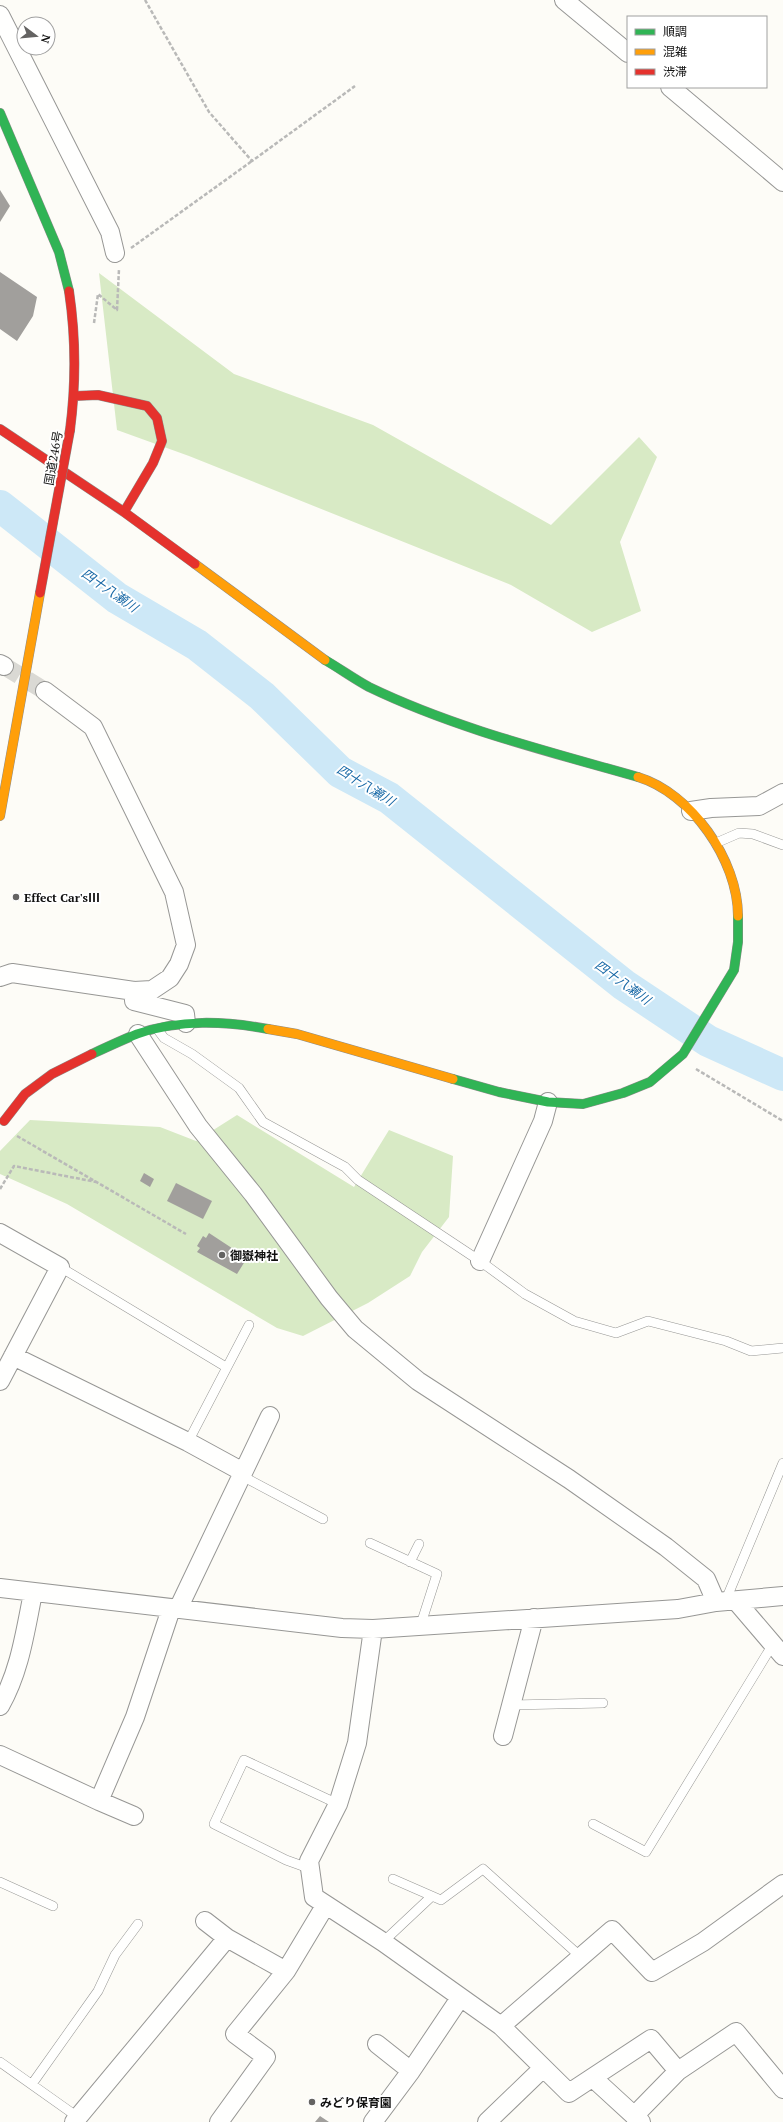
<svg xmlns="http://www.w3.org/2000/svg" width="783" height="2122" font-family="'PT Serif','Noto Sans JP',serif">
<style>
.forest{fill:#d8eac5}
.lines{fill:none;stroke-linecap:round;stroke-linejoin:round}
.river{stroke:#cde8f7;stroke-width:32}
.building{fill:#a19f9c}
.street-tunnel{stroke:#dad9d4;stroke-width:18;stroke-dasharray:18 9;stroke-linecap:butt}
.lane-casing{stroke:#979795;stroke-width:10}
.street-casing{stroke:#979795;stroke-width:20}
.fast-casing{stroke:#8e8d8b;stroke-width:10}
.slow-casing{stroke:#8e8d8b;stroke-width:10}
.jam-casing{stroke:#8e8d8b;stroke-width:10}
.path{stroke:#b9b9b8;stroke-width:2.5;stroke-dasharray:4 2;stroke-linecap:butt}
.lane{stroke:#fffffe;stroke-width:9}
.street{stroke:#fffffe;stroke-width:18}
.fast{stroke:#30b455;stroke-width:9}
.slow{stroke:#ff9f0a;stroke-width:9}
.jam{stroke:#e5322d;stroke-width:9}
.jam-bridge-casing{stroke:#858482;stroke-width:10;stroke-linecap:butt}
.jam-bridge{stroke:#e5322d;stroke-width:9}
.poi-dot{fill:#646362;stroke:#fff;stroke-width:1.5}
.labels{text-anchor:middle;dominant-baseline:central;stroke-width:4;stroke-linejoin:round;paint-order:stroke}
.street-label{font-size:12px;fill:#111;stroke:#fff}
.poi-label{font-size:12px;font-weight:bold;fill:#111;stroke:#fff;text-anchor:start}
.water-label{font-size:13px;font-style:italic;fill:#1768a6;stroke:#fff}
</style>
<rect width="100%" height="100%" fill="#fdfcf7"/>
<path class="forest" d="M99,273L234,374L373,425L551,525L639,437L657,457L620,542L641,611L592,632L511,585L189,456L117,430Z
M237,1115L354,1187L389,1130L453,1156L449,1217L422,1252L410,1276L368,1303L303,1336L277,1328L67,1204L0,1174V1151L30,1120L160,1127L196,1141Z"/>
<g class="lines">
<path class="river" d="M0,506L117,598L197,645L262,696L340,772L389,798L624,985L708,1041L783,1075"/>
</g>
<path class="building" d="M0,190L10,206L0,222Z
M0,272L37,297L33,316L17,341L0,329Z
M144,1173L154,1179L150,1187L140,1181Z
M176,1183L212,1201L203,1219L167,1201Z
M209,1233L247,1258L237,1274L197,1252L200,1248L197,1246L203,1236L206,1238Z
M320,2116L329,2122H315Z"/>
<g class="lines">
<path class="street-tunnel" d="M4,666L45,691"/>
<g class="lane-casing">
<path id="lane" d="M716,843L739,833L753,834L783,845
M158,1030L164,1038L192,1054L239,1088L263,1122L345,1167L358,1180L480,1261L525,1294L574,1321L616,1333L648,1321L726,1341L751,1351L783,1348
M60,1267L226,1367
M188,1442L249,1325
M242,1476L323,1519
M370,1543L437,1574L420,1627
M410,1562L419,1544
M725,1602L783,1463
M511,1705L603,1703
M593,1824L646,1852L773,1644
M311,1869L286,1860L214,1824L244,1760L338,1804
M393,1879L441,1900L483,1869L581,1957
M0,1882L53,1906
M383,1942L432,1896
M0,2062L79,2118
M32,2084L98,1991L115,1955L138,1924"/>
</g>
<g class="street-casing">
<path id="street" d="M564,0L628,53
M0,15L110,232L115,253
M670,87L783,182
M0,664L4,666
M691,811L711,808L759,806L783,793
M0,977L12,973L134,991L152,990L170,978L179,964L186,945L174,892L93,727L45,691
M134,991V1001L185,1014L186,1023
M138,1034L198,1126L253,1194L329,1298L355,1329L418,1381L569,1479L666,1547L706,1579L716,1602
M0,1233L60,1267L0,1381
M480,1261L543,1121L548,1102
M13,1356L188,1442L243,1472
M0,1588L342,1628L373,1629L678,1609L716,1602L783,1596
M736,1601L783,1656
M178,1609L270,1416
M373,1629L357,1743L338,1804L309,1861L314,1897L383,1942L501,2026L569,2093L651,2039L678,2071
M0,1706C20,1671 25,1632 33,1593
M503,1736L534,1618
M0,1755L99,1801L135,1717L171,1609
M99,1801L134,1816
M205,1921L227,1938L286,1971L325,1906
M501,2026L612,1930L652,1972L703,1942L783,1884
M377,2044L411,2071
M593,2078L641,2122
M634,2116L678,2071L736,2032L783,2089
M74,2122L227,1938
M219,2122L266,2057L235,2034L286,1971
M373,2122L411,2071L460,1998
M487,2122L542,2069"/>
</g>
<g class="fast-casing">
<path id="fast" d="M0,113L59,252L69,291
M325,660C339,668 354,679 369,687C454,728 547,751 638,777
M92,1054C107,1047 122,1040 137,1034C180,1019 224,1021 268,1029
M453,1079L499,1092L548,1102L583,1104L623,1093L650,1082L683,1054L734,970L738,942V916"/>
</g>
<g class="slow-casing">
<path id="slow" d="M195,564L325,660
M638,777C691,793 738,860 738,916
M0,816L40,593
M268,1029L297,1034L453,1079"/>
</g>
<g class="jam-casing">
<path id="jam" d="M69,291C76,338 76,384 70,430
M75,396L98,395L147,406L157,418L162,441L153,463L124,512
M0,429L124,512L195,564
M4,1121L25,1094L52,1074L92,1054"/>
</g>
<path class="path" d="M145,0L209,112L252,161L355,86
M131,248L252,161
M94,323L98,294L117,310L119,269
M696,1069L783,1121
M17,1136L186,1234
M0,1189L14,1166L96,1182"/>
<use href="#lane" class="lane"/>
<use href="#street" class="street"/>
<use href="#fast" class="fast"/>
<use href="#slow" class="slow"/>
<use href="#jam" class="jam"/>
<g class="jam-bridge-casing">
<path id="jam-bridge" d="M40,593L70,430"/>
</g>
<use href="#jam-bridge" class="jam-bridge"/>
</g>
<g class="poi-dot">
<circle cx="16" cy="897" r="4"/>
<circle cx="222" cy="1255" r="4"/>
<circle cx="312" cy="2102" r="4"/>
</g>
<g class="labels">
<g class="street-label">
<text transform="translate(53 458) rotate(-80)">国道246号</text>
</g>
<g class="poi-label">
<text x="24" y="897">Effect Car'sⅢ</text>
<text x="230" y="1255">御嶽神社</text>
<text x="320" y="2102">みどり保育園</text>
</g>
<g class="water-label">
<text transform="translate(110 590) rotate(35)">四十八瀬川</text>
<text transform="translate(366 785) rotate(32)">四十八瀬川</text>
<text transform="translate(623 982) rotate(36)">四十八瀬川</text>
</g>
</g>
<rect x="627" y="16" width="140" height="72" fill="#ffffff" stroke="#a0a0a0"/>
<rect x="635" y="29" width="20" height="6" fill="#30b455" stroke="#a0a0a0"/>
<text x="663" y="36" font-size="12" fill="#111111">順調</text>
<rect x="635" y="49" width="20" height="6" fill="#ff9f0a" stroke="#a0a0a0"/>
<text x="663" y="56" font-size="12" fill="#111111">混雑</text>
<rect x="635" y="69" width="20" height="6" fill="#e5322d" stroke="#a0a0a0"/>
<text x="663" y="76" font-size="12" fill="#111111">渋滞</text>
<g transform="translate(36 36) rotate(106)"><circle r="19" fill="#ffffff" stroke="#a0a0a0"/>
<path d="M0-3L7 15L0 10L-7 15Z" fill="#646362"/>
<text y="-6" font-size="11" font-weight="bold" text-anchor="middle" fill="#111111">N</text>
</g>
</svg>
